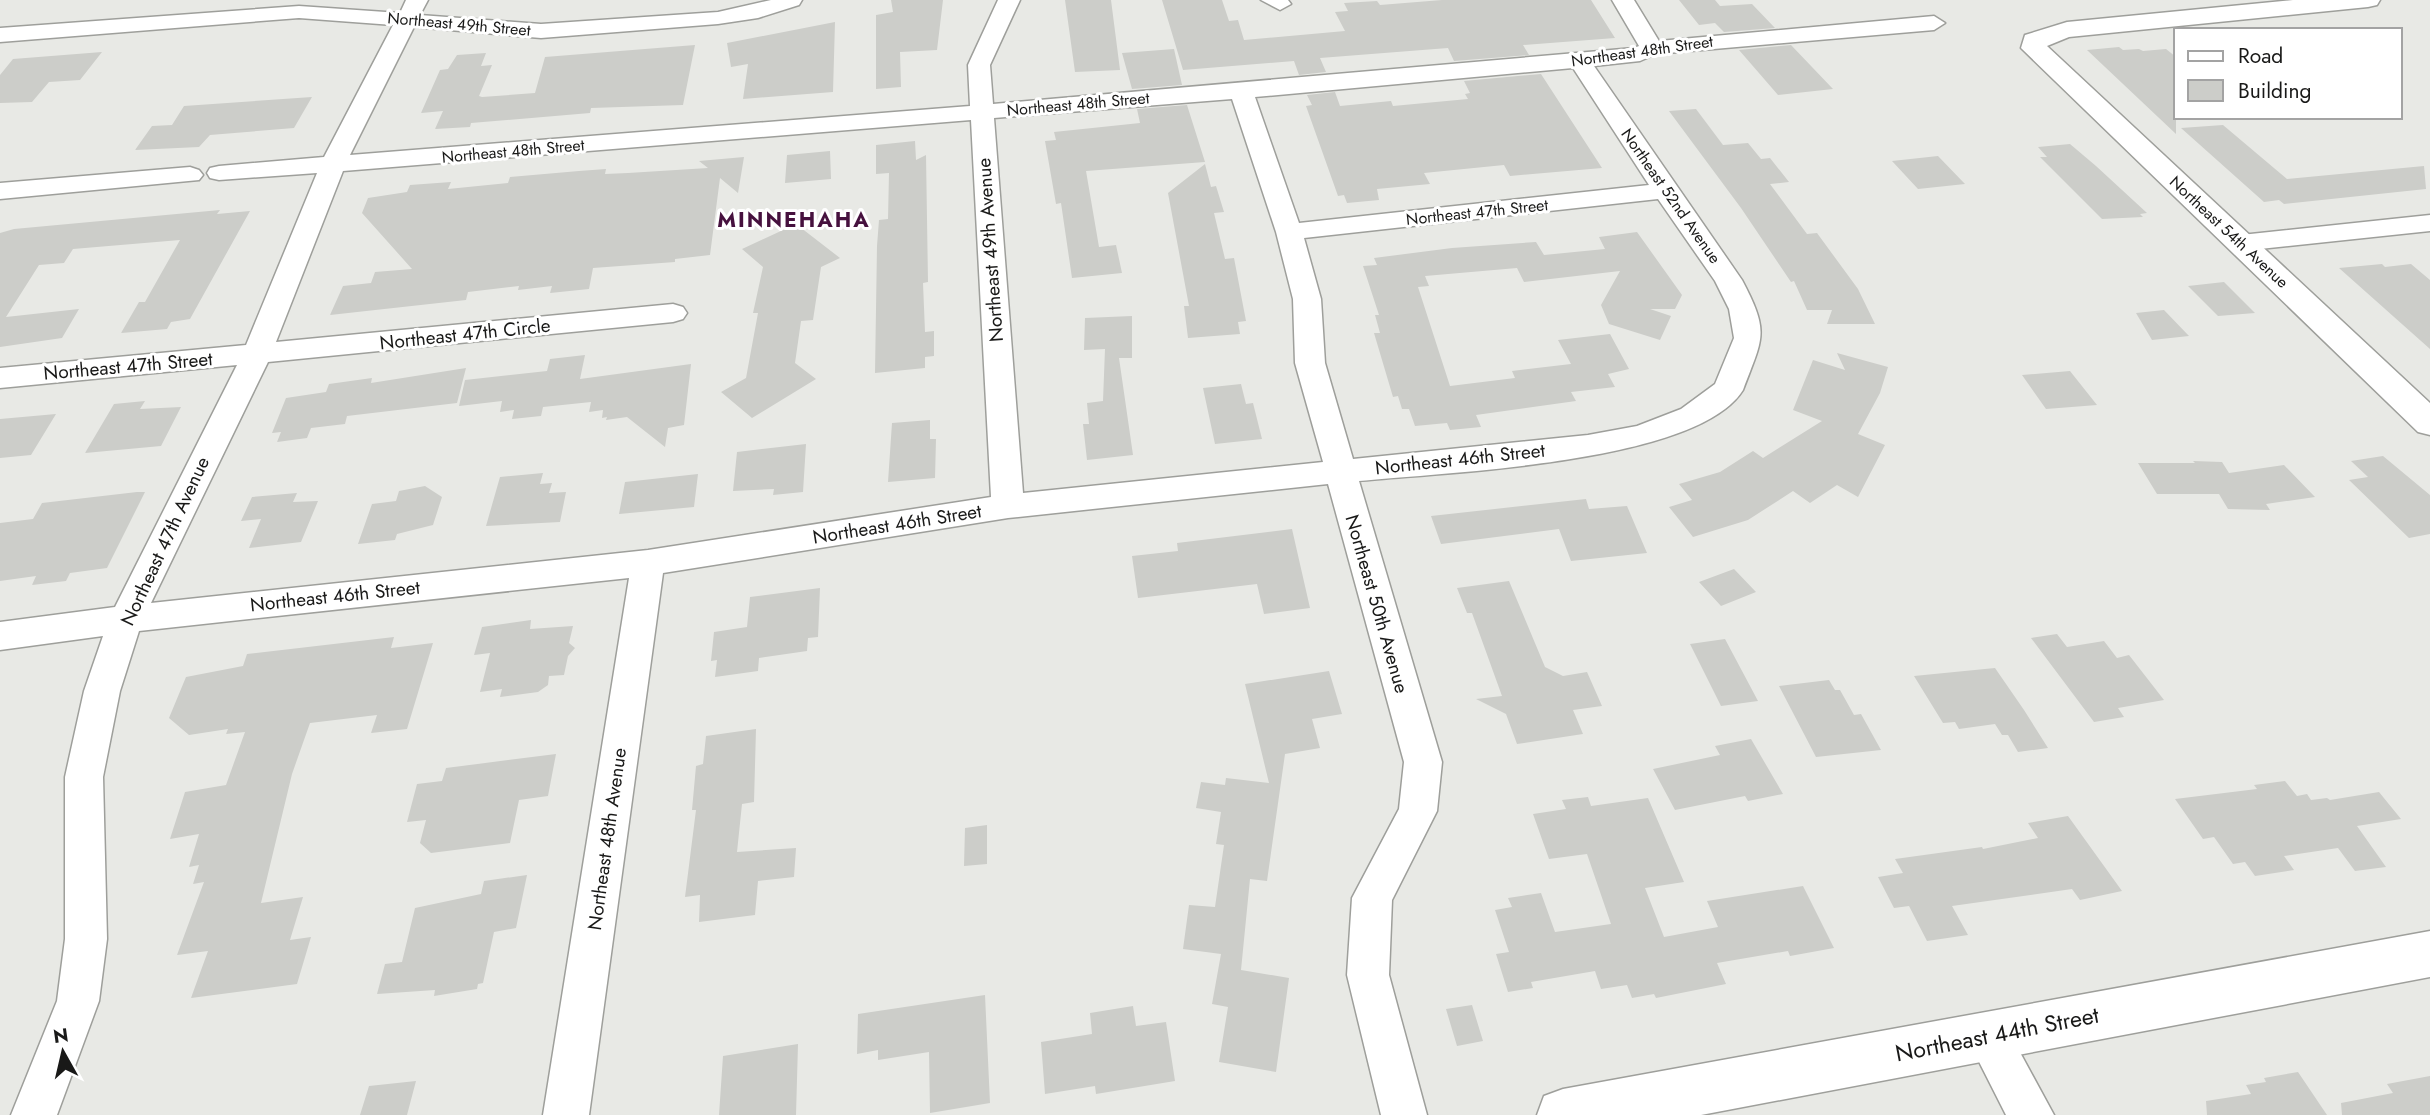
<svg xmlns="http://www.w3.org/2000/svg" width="2430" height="1115" font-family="Jost,sans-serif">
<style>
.building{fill:#cccdc9}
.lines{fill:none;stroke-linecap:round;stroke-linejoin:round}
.street-casing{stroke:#9e9f9b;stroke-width:3}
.secondary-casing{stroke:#9e9f9b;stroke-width:3}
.street{fill:#fff;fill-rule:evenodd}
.secondary{fill:#fff;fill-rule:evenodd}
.labels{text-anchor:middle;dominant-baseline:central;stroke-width:6;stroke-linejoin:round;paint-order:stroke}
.far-street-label{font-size:16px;fill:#191918;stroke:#fff}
.street-label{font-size:19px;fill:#191918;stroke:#fff}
.far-district-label{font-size:21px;font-weight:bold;letter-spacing:2px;fill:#46113e;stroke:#fff}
.near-street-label{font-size:23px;fill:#191918;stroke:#fff}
</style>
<rect width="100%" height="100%" fill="#e8e9e5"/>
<path class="building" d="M891,0H943L937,50L900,52L901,87L876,89V15L893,12Z
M1065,0H1111L1120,70L1075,72Z
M1162,0H1222L1229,21L1238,20L1244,40L1345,31L1335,12L1348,11L1344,3L1377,1L1380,5L1442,0H1591L1615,38L1523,45L1529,55L1454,61L1448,48L1320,58L1326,72L1299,75L1294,61L1183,70Z
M1679,0H1715L1720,6L1752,4L1775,28L1724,32L1715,23L1699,25Z
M835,22L833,92L743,99L748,64L731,67L727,43Z
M695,45L683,105L591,108L590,113L471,123L470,127L435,129L443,111L421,113L440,70L448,69L457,55L486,53L481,66L492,65L479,96L482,97L535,93L545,57Z
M1791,45L1833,89L1778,95L1739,50Z
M2119,47L2123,50L2139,49L2143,51L2166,49L2176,57V134L2087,50Z
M1174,49L1182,85L1132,89L1122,53Z
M102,52L80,80L49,82L32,102L0,103V75L13,59Z
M1541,74L1602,168L1510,176L1504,165L1424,173L1430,184L1377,189L1379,200L1347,203L1344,195L1338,196L1306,106L1312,105L1307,95L1335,92L1340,106L1391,101L1393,106L1468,99L1465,94L1470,93L1464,81Z
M312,97L294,128L210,135L199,147L135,150L152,126L172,125L184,106Z
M1187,105L1205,162L1086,171L1099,247L1116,245L1122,273L1072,278L1061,203L1056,204L1045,141L1056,140L1054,132L1140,123L1137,109Z
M1696,109L1723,145L1748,143L1761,159L1770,158L1789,182L1770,184L1807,234L1817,233L1858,289L1875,324H1827L1832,310H1807L1794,281L1791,282L1741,208L1669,111Z
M2223,125L2287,179L2424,166L2426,189L2284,204L2279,200L2264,202L2181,128Z
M915,141L916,160L926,155L928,282L923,283L925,332L934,331V356L925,357V368L875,373L877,246L879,220L888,219L889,173L876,174V145Z
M2070,144L2096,166L2147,213L2140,214L2143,217L2102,219L2040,157H2047L2038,147Z
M830,151L831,179L785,183L787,155Z
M1938,156L1965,184L1918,189L1892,161Z
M744,157L738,193L720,178L710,255L675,259V262L593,268L589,289L550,293L552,286L518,290L519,286L468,292L466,300L330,315L343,286L371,283L375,272L412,269L362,213L368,198L407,192L410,185L451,182L448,189L508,183L510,177L579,171L606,169L605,174L628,173L708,168L699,161Z
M1205,164L1211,187L1216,186L1224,212L1214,213L1225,259L1234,258L1246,321L1238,322L1240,334L1188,338L1184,306H1189L1168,193Z
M220,210L217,214L250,211L190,319L171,322L167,329L121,333L139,302H145L180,240L73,249L64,263L39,265L6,317L79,309L62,338L0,347V233L14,229Z
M796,224L840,258L821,267L813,320L801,321L795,363L816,379L752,418L721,392L746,378L758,313H753L763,267L742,249Z
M1637,232L1682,295L1675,309H1650L1671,316L1660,340L1609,324L1601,305L1620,271L1524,282L1517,268L1425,276L1429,286L1418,287L1450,386L1515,378L1512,371L1571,364L1558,340L1610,334L1629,369L1608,374L1615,387L1571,392L1576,401L1476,415L1481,427L1450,430L1447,423L1415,426L1409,409H1402L1398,396L1393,397L1374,333H1380L1375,315H1379L1363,266L1377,265L1374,258L1452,248L1536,242L1544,255L1605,249L1599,237Z
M2382,264L2385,267L2411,264L2430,280V349L2339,268Z
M2224,282L2255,313L2218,316L2188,286Z
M2164,310L2189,336L2152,340L2136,313Z
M1132,316V358H1119L1133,455L1087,460L1083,424H1089L1087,403L1103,401L1105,349L1084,350L1085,318Z
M1837,353L1888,367L1880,393L1858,434L1885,445L1858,497L1837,485L1810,503L1793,491L1748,520L1693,537L1669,507L1692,500L1679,484L1720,472L1753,451L1763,458L1822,421L1793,410L1813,360L1845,370Z
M585,355L580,379L691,364L684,425L668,428L665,447L627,417L606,420L607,417L602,418L603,410L589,412L591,402L543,407L541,416L512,419L514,410L500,412L502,401L459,406L465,380L547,371L550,359Z
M466,368L457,403L347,416L345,424L311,428L307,438L277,442L281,432L272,433L286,398L326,392L329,384L372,378L371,383Z
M2070,371L2097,405L2046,409L2022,375Z
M1241,384L1246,404L1253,403L1262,439L1215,444L1203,388Z
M145,401L140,409L181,407L161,446L85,453L114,404Z
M56,414L31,455L0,458V419Z
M930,420V439H936L935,478L888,482L892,423Z
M806,444L803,492L773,495L774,489L733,491L737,452Z
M2383,456L2430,495V534L2409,538L2349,480L2368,477L2351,461Z
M2193,461L2222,462L2229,473L2284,465L2315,497L2266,504L2270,510L2228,509L2219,494H2157L2138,463H2195Z
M543,473L540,484L552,483L549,493L566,492L560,522L486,526L500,477Z
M698,474L694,507L619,514L625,482Z
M425,486L442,497L433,525L397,534L395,540L358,544L372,504L396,501L399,491Z
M137,492H145L107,568L70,573L66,581L32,585L36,576L0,581V523L33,519L42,503Z
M297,493L293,502L318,501L301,542L249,548L261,519L241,521L252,497Z
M1586,499L1589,509L1627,506L1647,553L1571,561L1559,529L1441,544L1431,516Z
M1292,529L1310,608L1264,614L1257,584L1138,598L1132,556L1178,551L1177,543Z
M1734,569L1756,592L1721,606L1699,582Z
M1509,581L1545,667L1563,676L1587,672L1602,706L1573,710L1583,734L1517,744L1506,714L1476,699L1502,696L1472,613H1467L1457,588Z
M820,588L818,637L808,638L807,651L759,658L758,671L715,677L717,660L711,661L714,632L747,627L750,597Z
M531,620L530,629L573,626L569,643L575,648L568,656L564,675L549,676L548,685L538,692L500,697L502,689L480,692L490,653L474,655L482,627Z
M2057,634L2067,647L2104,641L2117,658L2129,655L2164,700L2118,708L2124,717L2094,722L2031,638Z
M394,637L391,648L433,643L407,729L371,733L377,715L310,723L292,774L261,903L303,897L290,940L311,937L297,984L191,998L208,951L177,955L204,882L193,884L199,865L189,867L199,834L170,839L185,792L226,785L245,732L226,734L228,729L189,735L169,718L186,677L243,666L247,654Z
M1725,639L1758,701L1721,706L1690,644Z
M1995,668L2024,710L2048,748L2018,752L2008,735H2002L1995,724L1959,729L1955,722L1943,723L1914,676Z
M1329,671L1342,714L1312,719L1320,748L1285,754L1267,881L1250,879L1241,970L1289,978L1276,1072L1219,1062L1228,1007L1212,1004L1221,954L1183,949L1189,905L1215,907L1224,845L1216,844L1221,812L1196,808L1201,782L1225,785L1226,778L1269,783L1245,684Z
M1829,680L1835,690H1840L1854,715L1861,714L1881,750L1816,757L1779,686Z
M756,729L754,802L742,804L737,852L796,848L794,877L758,881L755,915L699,922L700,895L685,897L696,810H692L696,766L703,764L706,736Z
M1751,739L1783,794L1748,801L1745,796L1675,810L1653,769L1720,755L1715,746Z
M556,754L548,796L519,800L510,843L431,853L420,843L426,820L407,822L417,784L442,781L446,768Z
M2285,781L2297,796L2307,794L2311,800L2327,798L2330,800L2379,792L2401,819L2357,826L2386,867L2355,871L2338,848L2284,856L2294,870L2255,876L2245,862L2233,864L2214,837L2203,839L2175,799L2257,789L2254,785Z
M1588,797L1591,806L1648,798L1684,882L1645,888L1664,937L1718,927L1707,901L1803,886L1834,948L1790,956L1788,951L1717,963L1726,984L1656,998L1654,994L1632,998L1627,985L1601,989L1595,971L1531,982L1533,988L1508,992L1496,954L1509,952L1495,910L1512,907L1508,898L1541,893L1555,932L1611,924L1587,854L1549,859L1533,814L1566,809L1562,800Z
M2068,816L2122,891L2080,900L2072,889L1952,906L1968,935L1927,941L1909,906L1894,908L1878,877L1903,873L1895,859L1982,847L1983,849L2038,838L2028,823Z
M987,825V864L964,866L965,828Z
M527,875L516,928L494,932L483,983L478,984L477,989L434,996L435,990L377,994L385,964L402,962L415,908L481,894L484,881Z
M985,995L990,1103L930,1113L929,1052L878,1060V1050L857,1054L858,1014Z
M1472,1005L1483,1041L1457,1046L1446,1009Z
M1133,1006L1136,1026L1166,1022L1175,1081L1096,1094L1095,1086L1045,1094L1041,1042L1092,1034L1090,1013Z
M798,1044L796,1115H719L723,1056Z
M2298,1072L2327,1115H2207L2206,1101L2251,1094L2246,1085L2266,1082L2264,1078Z
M2430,1076V1115H2342L2341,1103L2393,1093L2387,1084Z
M416,1081L407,1115H360L369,1086Z"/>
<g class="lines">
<g class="street-casing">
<path id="street" d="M406,0H428L420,15L541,24L718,12L771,0H802L799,5L758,18L718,24L541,38L414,27L350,155L970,106L968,65L998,0H1020L990,65L993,104L1634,48L1639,46L1612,0H1634L1659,41L1934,16L1945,23L1934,30L1656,54L1640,61L1594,66L1742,280C1770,333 1763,337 1743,390C1697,464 1444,472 1359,481L1442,762L1437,811L1392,900L1389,975L1427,1115H1381L1347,975L1352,898L1399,809L1404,762L1328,484L1008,518L663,573L589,1115H543L629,578L139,631L120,691L103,777L107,939L99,1001L57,1115H11L57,1001L65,939V777L84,691L103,636L0,650V622L115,607L237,365L0,388V368L246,345L317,173L219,180L210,178L207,173L210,168L219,166L324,157L393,25L299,18L0,42V28L299,6L400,13ZM1573,68L1649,185L1299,223L1255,97ZM1232,99L1276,232L1293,299L1295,363L1323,462L1023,493L994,118ZM971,120L991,497L648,550L151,603L268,362L673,322L683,319L687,313L683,307L673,304L276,342L343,171ZM1658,199L1715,281L1729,309L1734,338L1715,384L1681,409L1637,426L1588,435L1353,459L1325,363L1321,299L1304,238Z
M1261,0H1288L1291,4L1280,10Z
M190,167L199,170L203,175L199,180L0,199V183Z
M2430,215V231L2241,251L2232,249L2228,243L2232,237L2241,235Z
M1988,1014L2003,1021L2054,1115H2006L1966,1036L1973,1021Z"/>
</g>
<g class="secondary-casing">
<path id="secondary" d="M2293,0H2380L2377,5L2368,7L2069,37L2047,46L2430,403V435L2418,432L2021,48L2025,35L2067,22Z
M2430,931V977L1701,1115H1537L1544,1096L1563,1089Z"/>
</g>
<use href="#street" class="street"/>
<use href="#secondary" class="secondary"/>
</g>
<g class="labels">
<g class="far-street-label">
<text transform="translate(459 24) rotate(5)">Northeast 49th Street</text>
<text transform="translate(1642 51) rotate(-8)">Northeast 48th Street</text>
<text transform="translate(1078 104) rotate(-5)">Northeast 48th Street</text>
<text transform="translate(513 151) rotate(-5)">Northeast 48th Street</text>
<text transform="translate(1671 196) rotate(55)">Northeast 52nd Avenue</text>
<text transform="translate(1477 212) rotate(-6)">Northeast 47th Street</text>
<text transform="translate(2229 232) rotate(43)">Northeast 54th Avenue</text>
</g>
<g class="street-label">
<text transform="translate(990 250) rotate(-94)">Northeast 49th Avenue</text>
<text transform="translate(465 334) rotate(-6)">Northeast 47th Circle</text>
<text transform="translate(128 366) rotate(-5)">Northeast 47th Street</text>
<text transform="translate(1460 459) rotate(-6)">Northeast 46th Street</text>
<text transform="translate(897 524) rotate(-9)">Northeast 46th Street</text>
<text transform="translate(165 541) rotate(-65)">Northeast 47th Avenue</text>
<text transform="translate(335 596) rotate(-6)">Northeast 46th Street</text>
<text transform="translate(1377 604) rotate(74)">Northeast 50th Avenue</text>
<text transform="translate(607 839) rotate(-82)">Northeast 48th Avenue</text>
</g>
<g class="far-district-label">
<text x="794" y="220">MINNEHAHA</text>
</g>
<g class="near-street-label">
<text transform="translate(1997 1034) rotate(-11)">Northeast 44th Street</text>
</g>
</g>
<rect x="2174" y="28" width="228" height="91" fill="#ffffff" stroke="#a3a3a3" stroke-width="2"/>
<rect x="2188" y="51" width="35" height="10" fill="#ffffff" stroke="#a3a3a3" stroke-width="2"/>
<text x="2238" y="63" font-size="21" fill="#191918">Road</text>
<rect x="2188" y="80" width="35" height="21" fill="#cccdc9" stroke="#a3a3a3" stroke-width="2"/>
<text x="2238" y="98" font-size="21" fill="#191918">Building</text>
<g transform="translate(63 1052) rotate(352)" stroke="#ffffff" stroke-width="5" paint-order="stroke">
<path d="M0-5L12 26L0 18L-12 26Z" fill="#191918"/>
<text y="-10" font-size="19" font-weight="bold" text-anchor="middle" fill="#191918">N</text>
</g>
</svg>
